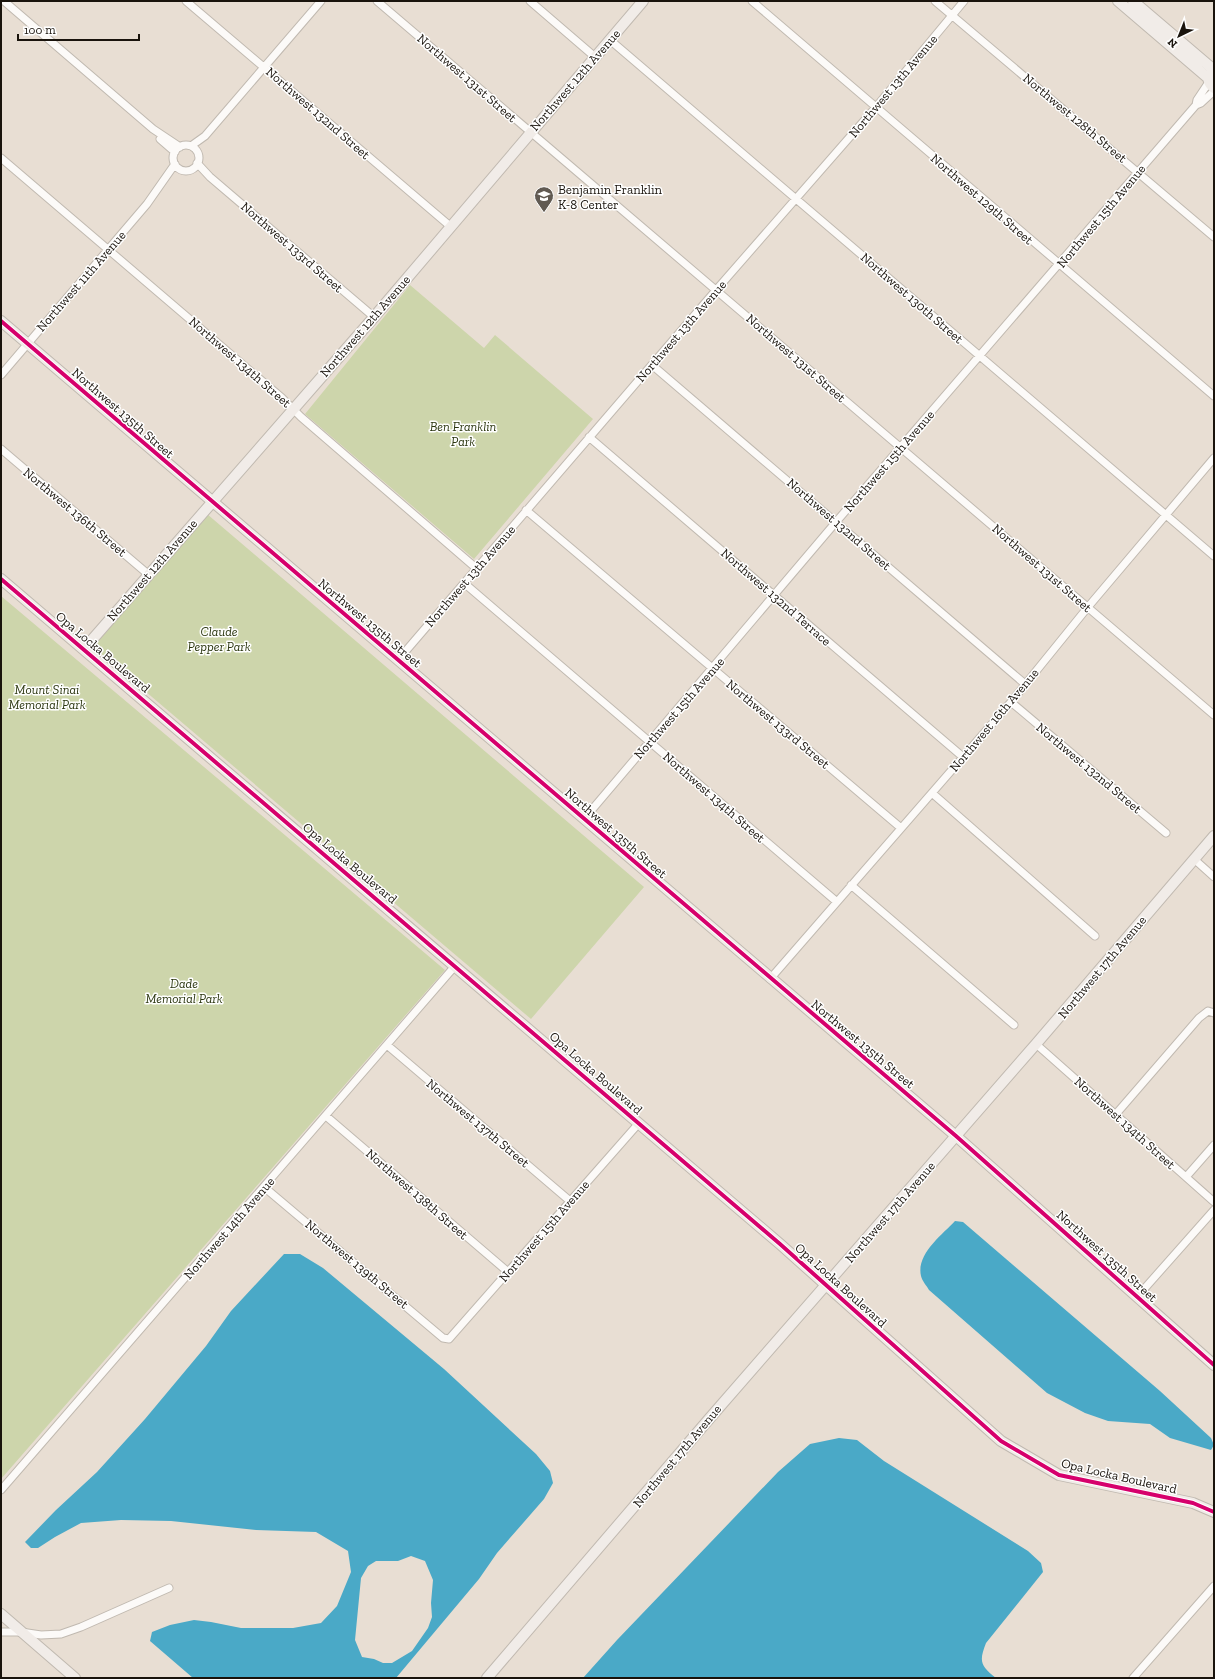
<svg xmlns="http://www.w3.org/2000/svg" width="1215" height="1679" font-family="'Zilla Slab',serif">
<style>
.green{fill:#cdd5ab}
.water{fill:#4aa9c7;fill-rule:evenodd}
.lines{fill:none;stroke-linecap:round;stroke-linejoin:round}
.street-casing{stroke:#c0b9b0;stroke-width:9}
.secondary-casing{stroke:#c0b9b0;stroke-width:12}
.street{stroke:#fcfaf8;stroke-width:7}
.secondary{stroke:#f1ece8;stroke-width:10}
.cycleway-casing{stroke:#fff;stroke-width:6}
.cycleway{stroke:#d6006c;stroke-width:4}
.labels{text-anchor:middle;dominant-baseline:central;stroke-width:3;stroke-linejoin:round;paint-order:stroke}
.street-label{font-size:13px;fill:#19130c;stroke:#fff}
.poi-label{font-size:13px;fill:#19130c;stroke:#fff;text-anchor:start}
.park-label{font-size:13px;font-style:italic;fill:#2a350e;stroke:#fff}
</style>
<rect width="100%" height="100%" fill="#e8ded3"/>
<path class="green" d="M410,285L484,348L495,335L593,419L474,559L305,414Z
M207,514L644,887L531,1019L92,646Z
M1,596L445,970L1,1479Z"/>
<path class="water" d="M955,1221L963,1222L1160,1391L1211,1438L1214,1445L1211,1450L1170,1438L1150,1424L1108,1421L1085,1413L1047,1393L929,1290C927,1286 922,1281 921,1276C916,1254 942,1235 955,1221Z
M284,1254H300L323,1268L444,1369L536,1454L550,1471L553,1483L544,1499L497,1553L479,1579L396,1678H193L150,1641L152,1632L170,1625L194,1620L211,1622L241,1628H293L321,1623L337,1606L351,1572L348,1551L316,1532L256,1530L171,1521L121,1520L81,1523L55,1537L38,1548H31L25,1542L56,1510L97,1472L145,1419L206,1346L231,1311ZM411,1556L425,1561L433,1580L431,1603L432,1617L428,1628L412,1651L392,1663H383L374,1659L362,1657L355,1640L361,1578L368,1566L376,1561H398Z
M839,1438L857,1440L884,1461L1028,1551L1041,1563L1043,1572L986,1643C979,1661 980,1666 996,1678H583L617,1640L778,1472L810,1444Z"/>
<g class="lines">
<g class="street-casing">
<path id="street" d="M4,1L153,129L180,147
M186,1L450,226
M377,1L1214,715
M530,1L595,57
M752,1L1214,396
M935,1L1214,237
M610,40L1214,556
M1196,105L1201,103L1214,91
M160,139L175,152
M173 158a13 13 0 1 1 26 0a13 13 0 1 1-26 0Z
M191,146L205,136L321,1
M1,158L282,398L301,417L476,568
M197,163L210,177L374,317
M652,365L1025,684
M1,375L147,204L175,164
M589,437L963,757
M1,449L149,575
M526,510L901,828
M464,583L837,902
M398,660L717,289L876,107L964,1
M1011,702L1166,833
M932,793L1095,936
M584,819L836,522L1196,105L1197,100L1209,82
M1194,859L1214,877
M851,885L1014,1025
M770,979L1011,702L1088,607L1214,458
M1036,1044L1214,1202
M387,1045L570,1201
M1116,1114L1199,1018L1208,1011L1214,1013
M326,1116L508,1272
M1186,1177L1214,1145
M264,1187L443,1338L449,1339L639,1123
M1137,1297L1214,1210
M1,1490L455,966
M1,1632H21L41,1635L61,1634L81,1627L169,1588
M1133,1678L1214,1586"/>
</g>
<g class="secondary-casing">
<path id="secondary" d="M1118,1L1208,78
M1133,1L1214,70
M1211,73C1206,78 1209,84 1214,88
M1,321L956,1136L1214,1365
M1,579L780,1244L1001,1441L1059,1475L1193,1503L1214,1512
M84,649L374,317L643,1
M1,1614L75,1678
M487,1678L709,1419L1036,1044L1214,836"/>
</g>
<use href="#street" class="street"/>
<use href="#secondary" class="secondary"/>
<g class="cycleway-casing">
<path id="cycleway" d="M1,321L956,1136L1214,1365
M1,579L780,1244L1001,1441L1059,1475L1193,1503L1214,1512"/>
</g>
<use href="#cycleway" class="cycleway"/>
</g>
<defs>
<g id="school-pin" transform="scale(1)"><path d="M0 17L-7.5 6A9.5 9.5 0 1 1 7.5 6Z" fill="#615a52" stroke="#fff"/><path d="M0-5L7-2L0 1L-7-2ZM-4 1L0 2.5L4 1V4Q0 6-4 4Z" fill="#fff"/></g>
</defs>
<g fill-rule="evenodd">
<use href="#school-pin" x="544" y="196"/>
</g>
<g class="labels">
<g class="street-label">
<text transform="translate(467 78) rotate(41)">Northwest 131st Street</text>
<text transform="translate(575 80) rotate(-49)">Northwest 12th Avenue</text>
<text transform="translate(893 86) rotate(-50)">Northwest 13th Avenue</text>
<text transform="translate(318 113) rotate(41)">Northwest 132nd Street</text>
<text transform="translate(1075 118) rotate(40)">Northwest 128th Street</text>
<text transform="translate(982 199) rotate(41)">Northwest 129th Street</text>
<text transform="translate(1101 216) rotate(-50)">Northwest 15th Avenue</text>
<text transform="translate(292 247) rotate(41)">Northwest 133rd Street</text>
<text transform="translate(81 281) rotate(-49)">Northwest 11th Avenue</text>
<text transform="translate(912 298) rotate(41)">Northwest 130th Street</text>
<text transform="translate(365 326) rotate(-49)">Northwest 12th Avenue</text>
<text transform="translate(681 331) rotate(-49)">Northwest 13th Avenue</text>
<text transform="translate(796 358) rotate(41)">Northwest 131st Street</text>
<text transform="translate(240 362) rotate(41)">Northwest 134th Street</text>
<text transform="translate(123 413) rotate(41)">Northwest 135th Street</text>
<text transform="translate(889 461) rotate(-49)">Northwest 15th Avenue</text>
<text transform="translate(75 512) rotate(40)">Northwest 136th Street</text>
<text transform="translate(839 524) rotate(41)">Northwest 132nd Street</text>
<text transform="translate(1042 568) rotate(41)">Northwest 131st Street</text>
<text transform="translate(152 570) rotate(-49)">Northwest 12th Avenue</text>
<text transform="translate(470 576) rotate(-49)">Northwest 13th Avenue</text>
<text transform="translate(776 597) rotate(41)">Northwest 132nd Terrace</text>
<text transform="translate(370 623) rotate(40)">Northwest 135th Street</text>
<text transform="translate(103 652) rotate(40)">Opa Locka Boulevard</text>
<text transform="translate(679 708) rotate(-49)">Northwest 15th Avenue</text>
<text transform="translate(994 720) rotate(-50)">Northwest 16th Avenue</text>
<text transform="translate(778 724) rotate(40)">Northwest 133rd Street</text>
<text transform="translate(1089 768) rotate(40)">Northwest 132nd Street</text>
<text transform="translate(714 797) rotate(41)">Northwest 134th Street</text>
<text transform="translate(616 833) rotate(41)">Northwest 135th Street</text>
<text transform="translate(350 863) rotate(40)">Opa Locka Boulevard</text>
<text transform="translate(1102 967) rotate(-50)">Northwest 17th Avenue</text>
<text transform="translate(863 1044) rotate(40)">Northwest 135th Street</text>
<text transform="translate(596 1073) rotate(41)">Opa Locka Boulevard</text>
<text transform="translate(478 1123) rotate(40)">Northwest 137th Street</text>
<text transform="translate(1125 1123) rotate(42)">Northwest 134th Street</text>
<text transform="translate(417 1194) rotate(41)">Northwest 138th Street</text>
<text transform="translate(890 1212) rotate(-49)">Northwest 17th Avenue</text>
<text transform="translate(229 1228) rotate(-49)">Northwest 14th Avenue</text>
<text transform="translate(544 1231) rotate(-49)">Northwest 15th Avenue</text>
<text transform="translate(1107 1256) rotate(42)">Northwest 135th Street</text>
<text transform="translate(357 1264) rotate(40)">Northwest 139th Street</text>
<text transform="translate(841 1285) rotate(42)">Opa Locka Boulevard</text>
<text transform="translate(677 1456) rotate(-50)">Northwest 17th Avenue</text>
<text transform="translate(1119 1476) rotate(13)">Opa Locka Boulevard</text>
</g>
<g class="poi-label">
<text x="558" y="189">Benjamin Franklin<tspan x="558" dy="15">K-8 Center</tspan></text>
</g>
<g class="park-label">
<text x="463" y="426">Ben Franklin<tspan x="463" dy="15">Park</tspan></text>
<text x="219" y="631">Claude<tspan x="219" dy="15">Pepper Park</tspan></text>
<text x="47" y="689">Mount Sinai<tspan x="47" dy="15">Memorial Park</tspan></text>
<text x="184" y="983">Dade<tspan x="184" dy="15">Memorial Park</tspan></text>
</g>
</g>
<rect width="1215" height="1679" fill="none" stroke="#19130c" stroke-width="4"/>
<g transform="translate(1179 36) rotate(223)" stroke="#ffffff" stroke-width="3" paint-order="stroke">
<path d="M0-3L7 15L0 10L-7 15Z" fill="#19130c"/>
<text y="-6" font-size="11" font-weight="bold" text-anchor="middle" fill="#19130c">N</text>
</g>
<path d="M18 34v6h121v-6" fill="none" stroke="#19130c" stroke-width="2"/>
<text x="24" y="34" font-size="12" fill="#19130c" stroke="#ffffff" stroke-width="3" paint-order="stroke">100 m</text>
</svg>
